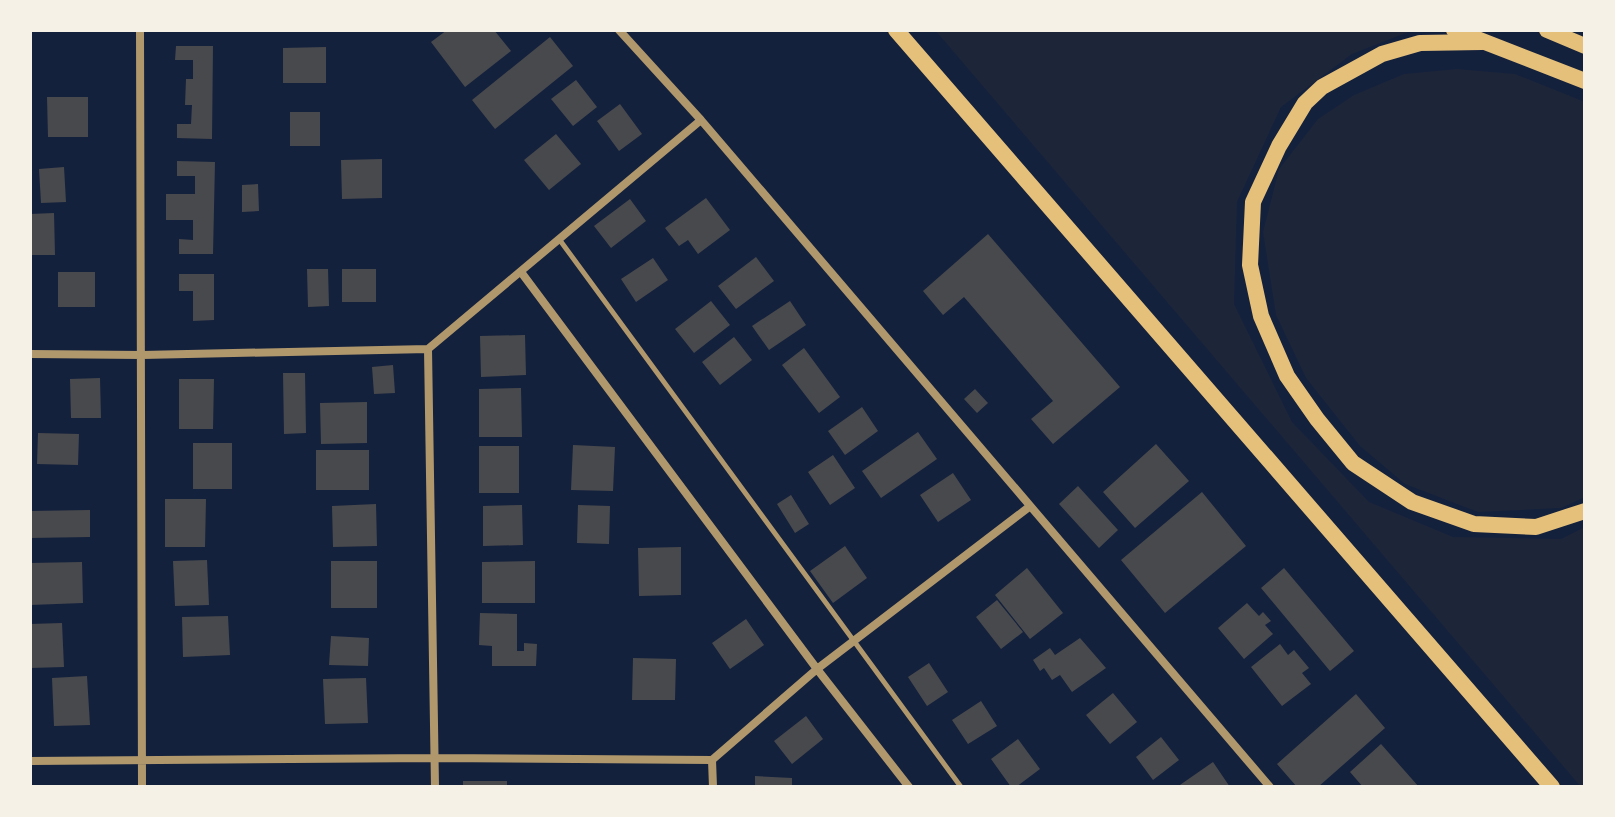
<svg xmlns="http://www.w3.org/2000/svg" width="1615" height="817" font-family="'Alegreya Sans',sans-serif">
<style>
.green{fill:#1d2539}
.building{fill:#48494c}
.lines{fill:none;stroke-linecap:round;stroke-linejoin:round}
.service{stroke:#b1986c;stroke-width:5}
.minor{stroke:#b1986c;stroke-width:8}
.primary{stroke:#e5c07b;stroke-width:16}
.trunk{stroke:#e5c07b;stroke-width:16}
</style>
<rect width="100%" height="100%" fill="#14213d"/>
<path class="green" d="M935,30L1411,31L1352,54L1281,107L1237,202L1234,304L1292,422L1369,502L1453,537L1561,539L1585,527V787H1581L1563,766Z
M1457,69L1515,74L1585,102V497L1561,508L1478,512L1405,484L1360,446L1306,378L1276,315L1263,232L1279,169L1318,119L1354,95L1404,74Z"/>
<path class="building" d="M447,30H494L511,51L465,87L431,42Z
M550,37L573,66L495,129L472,100Z
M176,46H213L212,139L177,138V124H191L192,105H185L186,79H193V60H175Z
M326,47V83H283V48Z
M576,80L597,107L573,126L551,99Z
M47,97H88V137H48Z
M620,104L642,134L619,151L597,121Z
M290,112H320V146H290Z
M556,134L581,164L549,190L524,160Z
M382,159V198L342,199L341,160Z
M177,161L215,162L213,254H179V239L193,240V220H166V194H195V176H177Z
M64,167L66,202L41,203L39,169Z
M258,184L259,211L242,212V185Z
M706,198L730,230L698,254L688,240L679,246L665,228Z
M630,199L646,221L611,248L594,226Z
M54,213L55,255H30V214Z
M988,234L1120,387L1053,444L1031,419L1053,401L964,297L943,315L923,291Z
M756,257L774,281L736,309L718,286Z
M653,258L668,280L636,302L621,279Z
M307,269H328L329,306L308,307Z
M342,269H376V302H342Z
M58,272H95V307H58Z
M179,274H214V320L193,321V291H179Z
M711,301L730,325L694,353L675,329Z
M790,301L806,325L769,350L752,326Z
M525,335L526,375L481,377L480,336Z
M734,337L752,360L720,385L702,362Z
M804,348L840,397L819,413L782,365Z
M393,365L395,393L374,394L372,367Z
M283,373H305L306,433L284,434Z
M100,378L101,418H71L70,379Z
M179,379H214L213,429H179Z
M521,388L522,437H479V389Z
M975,389L988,403L977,413L964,399Z
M367,402V443L321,444L320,403Z
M862,407L878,431L845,455L828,431Z
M918,432L937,459L881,498L862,471Z
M38,433L79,434L78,465L37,464Z
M193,443H232V489H193Z
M1156,444L1189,481L1135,528L1103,492Z
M573,445L615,447L613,491L571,490Z
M479,446H519V493H479Z
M316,450H369V490H316Z
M833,455L855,488L830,505L808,472Z
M953,473L971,500L938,522L920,495Z
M1078,486L1118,530L1099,548L1059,504Z
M1202,492L1246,546L1165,613L1121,560Z
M791,495L809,524L795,533L777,504Z
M165,499H206L205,547H165Z
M376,504L377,546L333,547L332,506Z
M522,505L523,545L483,546V506Z
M578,505L610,506L609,544L577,543Z
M90,510V537L30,538V511Z
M845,546L867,578L833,603L810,571Z
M681,547V595L639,596L638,548Z
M207,560L209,605L175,606L173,561Z
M331,561H377V608H331Z
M535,561V603H482V562Z
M82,562L83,603L30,605V563Z
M1027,568L1063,613L1030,639L995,595Z
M1284,568L1354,651L1330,671L1261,588Z
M997,600L1023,632L1001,649L976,617Z
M1247,603L1259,616L1263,612L1271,621L1265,625L1273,634L1244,659L1218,628Z
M480,613L517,614V651H524V643L537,644L536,666H492V646L479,645Z
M228,616L230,655L183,657L182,617Z
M746,619L764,645L730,669L712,643Z
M62,623L64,667L30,668V624Z
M331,636L369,638L368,666L329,665Z
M1080,638L1106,668L1072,692L1060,675L1052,680L1044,668L1040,671L1033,660L1050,648L1055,655Z
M1280,644L1288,655L1294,650L1309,668L1302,673L1311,684L1282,706L1251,667Z
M633,658L676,659L675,700H632Z
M929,663L948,692L927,706L908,677Z
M87,676L90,725L54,726L52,678Z
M366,678L368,723L325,724L323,679Z
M1113,693L1137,722L1110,744L1086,715Z
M1356,694L1385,728L1318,787H1297L1277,764Z
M981,701L997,726L968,744L952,720Z
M806,716L823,739L792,764L774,741Z
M1161,737L1179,760L1153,780L1136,757Z
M1018,739L1040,769L1016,787H1011L991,759Z
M1381,744L1419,787H1363L1350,772Z
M1213,762L1230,787H1177Z
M755,776L792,778V787H755Z
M463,781H507V787H463Z"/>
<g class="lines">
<path class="service" d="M559,239L961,787"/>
<path class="minor" d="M140,30L142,787
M619,30L701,120L1270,787
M521,272L817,669L909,787
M30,354L142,355L428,349
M712,760L817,669L1029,507
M712,760L713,787
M30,761L436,758L712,760
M435,787L428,349L701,120"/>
<path class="primary" d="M896,30L1552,787
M1482,42L1420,43L1382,54L1322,87L1305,103L1279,146L1253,202L1250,265L1261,316L1287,376L1317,419L1353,463L1412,502L1474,524L1536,527L1585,511"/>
<path class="trunk" d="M1454,30L1585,81
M1547,30L1585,46"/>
</g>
<rect width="1615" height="817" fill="none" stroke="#f6f1e7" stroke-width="64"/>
</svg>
